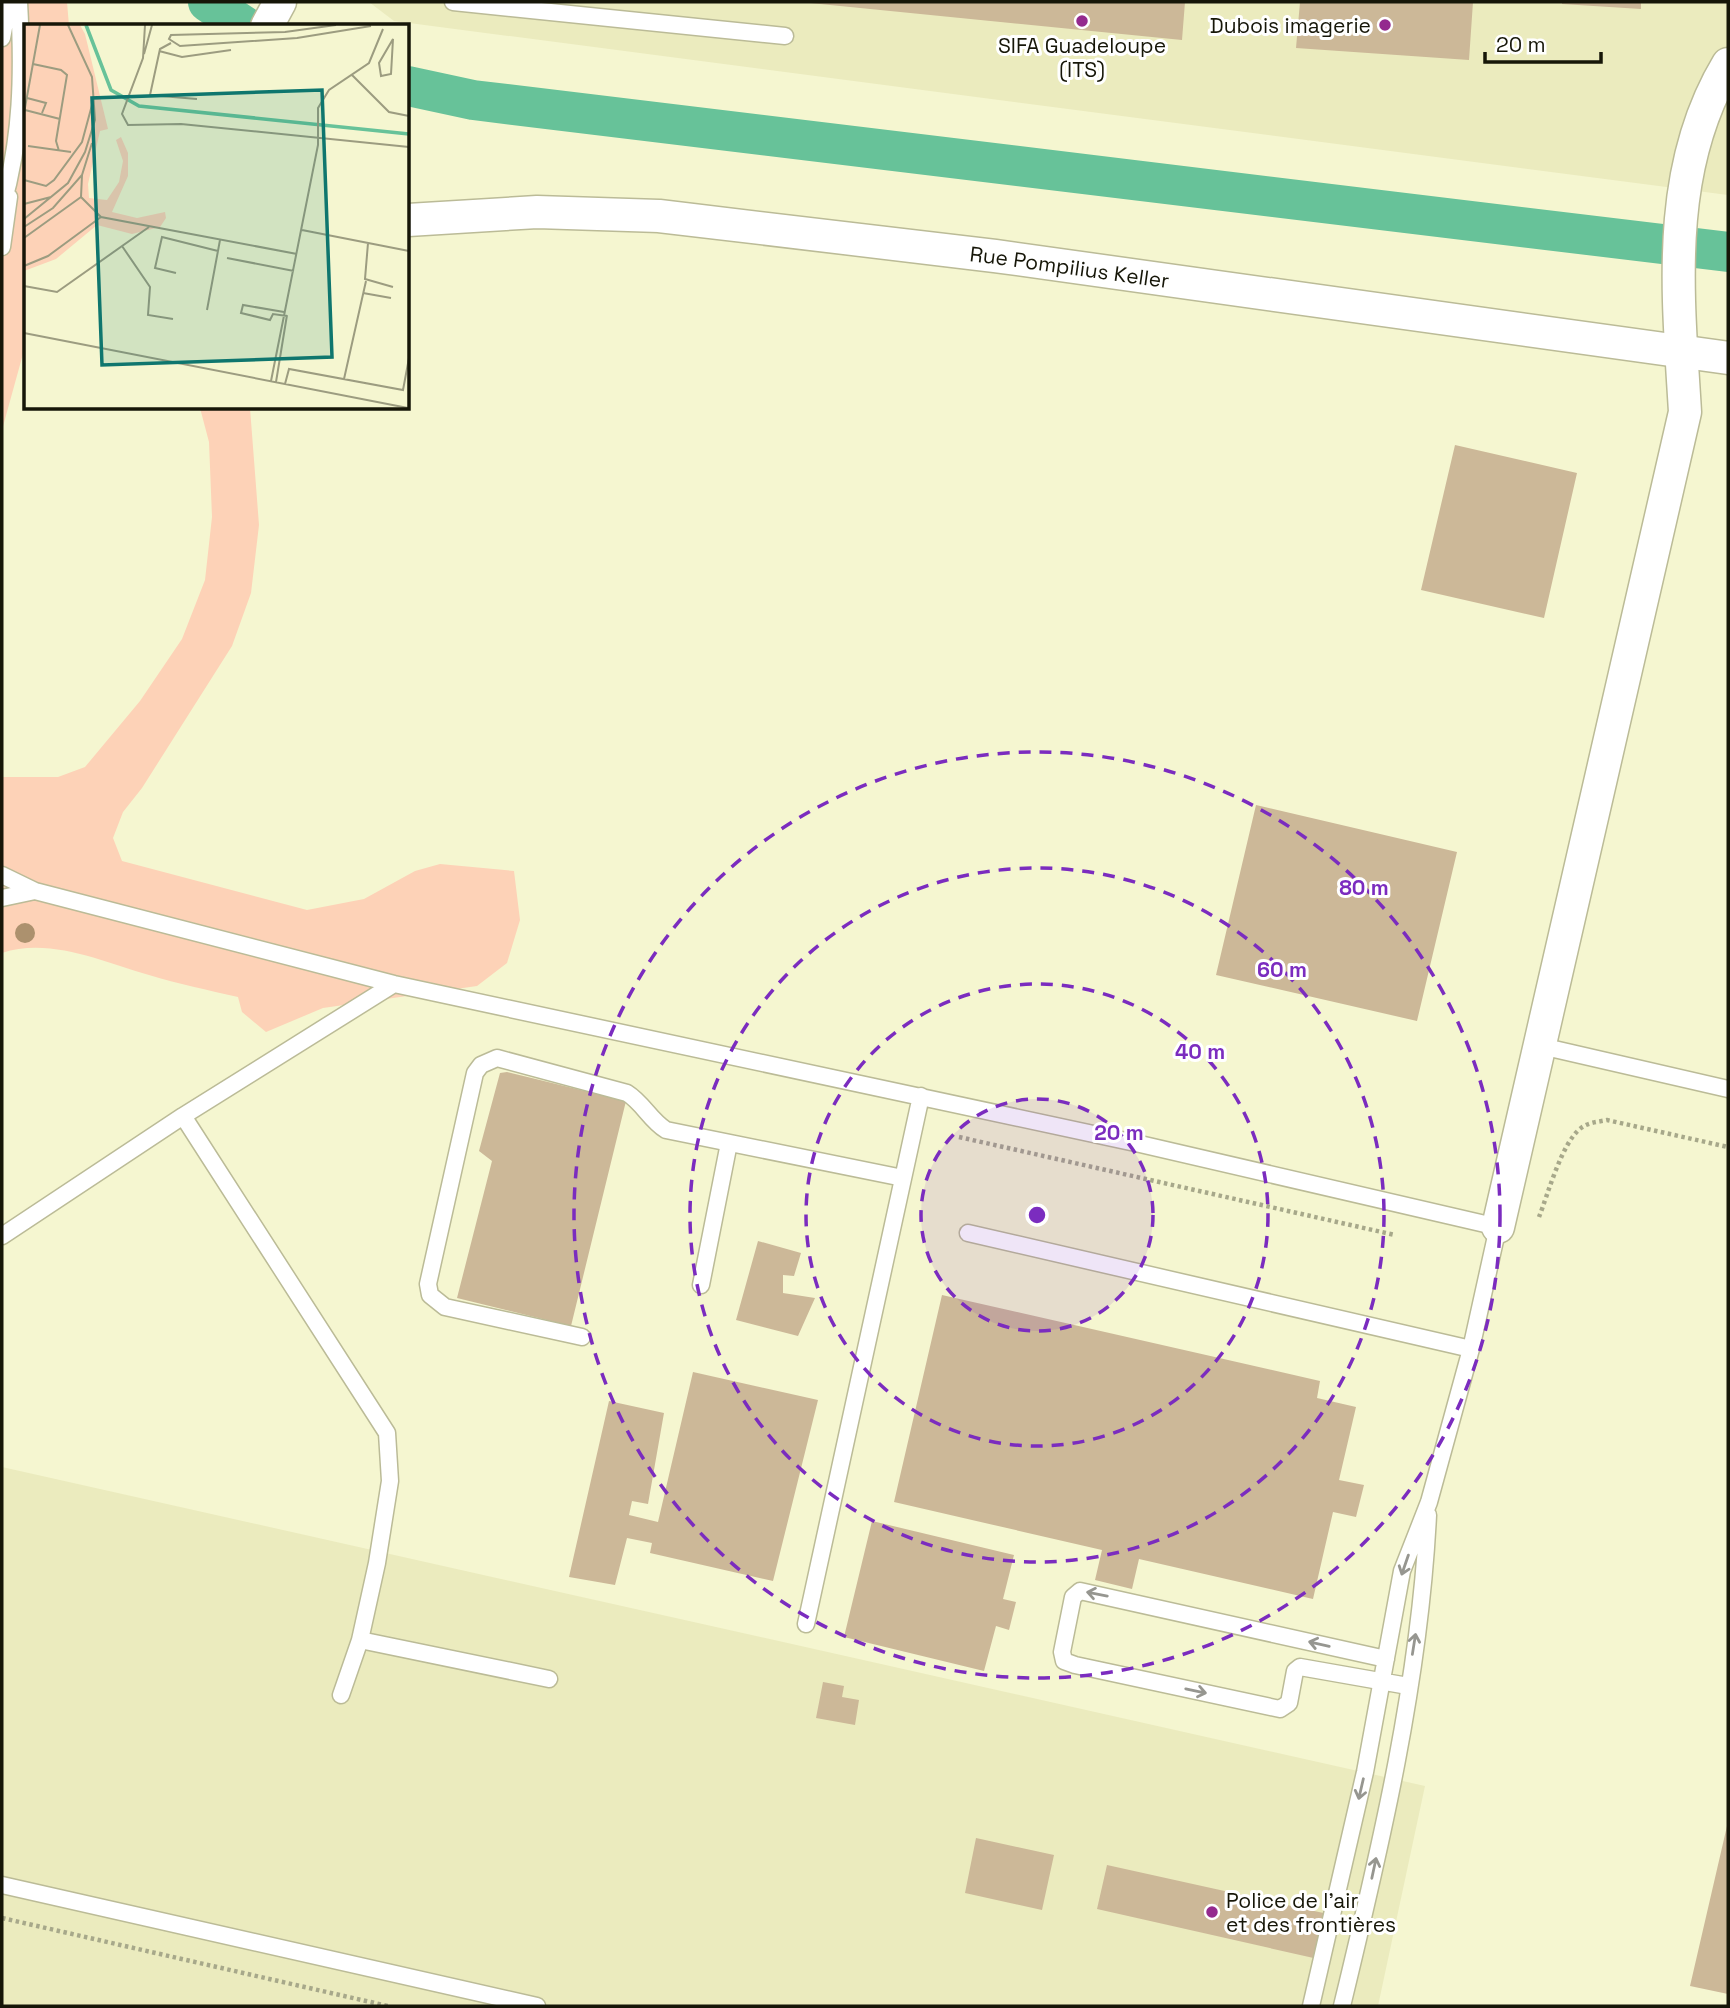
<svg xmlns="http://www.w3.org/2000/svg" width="1730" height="2008" font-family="'Space Grotesk',sans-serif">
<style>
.built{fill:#ebebbe}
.green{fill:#fdd2b7}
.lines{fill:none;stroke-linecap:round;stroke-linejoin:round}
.canal{stroke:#67c299;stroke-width:40}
.building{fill:#ccb898}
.lane-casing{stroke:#bbbb97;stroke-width:19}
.street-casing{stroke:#bbbb97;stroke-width:35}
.path{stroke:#a7a88a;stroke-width:4.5;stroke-dasharray:3.5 3.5;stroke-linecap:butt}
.lane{stroke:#fff;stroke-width:16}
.street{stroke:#fff;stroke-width:32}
.tree{fill:#ac916e}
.oneway{stroke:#969690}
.ring{fill:none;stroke:#7b2cbf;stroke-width:3.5;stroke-dasharray:12 9}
.poi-dot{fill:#942a8e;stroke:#fff;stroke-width:2.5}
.labels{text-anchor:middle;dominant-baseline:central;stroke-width:6;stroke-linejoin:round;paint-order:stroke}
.poi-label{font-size:21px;fill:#161608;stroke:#fff;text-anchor:end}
.street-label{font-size:21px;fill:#161608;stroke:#fff}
.inset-river{fill:none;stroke:#67c299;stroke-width:3.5}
.inset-road{fill:none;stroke:#9c9c80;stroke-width:2}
.view{fill:#0f766e;fill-opacity:0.15;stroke:#0f766e;stroke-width:3.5}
.inset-edge{fill:none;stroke:#161608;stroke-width:3.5}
.centre{fill:#7b2cbf;stroke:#fff;stroke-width:3.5}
.ring-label{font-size:21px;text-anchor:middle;font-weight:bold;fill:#7b2cbf;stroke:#fff;stroke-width:6;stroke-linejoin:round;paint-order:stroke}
</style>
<rect width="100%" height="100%" fill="#f5f6d0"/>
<path class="built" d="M369,2H1728V195L394,21Z
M2,1467L1425,1786L1378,2006H2Z"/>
<path class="green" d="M2,2H67L69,26H26V343L2,430Z
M200,408H250L259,525L251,593L232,646L142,788L123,812L113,838L122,861L307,910L364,899L415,871L440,864L514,871L520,920L507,963L477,986L323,1008L266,1032L242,1012L238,997C208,990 178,984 149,975C103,962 50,937 2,953V777H58L85,767L140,701L182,639L205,580L212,517L209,442Z"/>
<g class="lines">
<path class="canal" d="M208,2L244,26
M408,86L473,100L1728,252"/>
</g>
<path class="building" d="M800,2H1185L1182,40Z
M1300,2H1473L1469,60L1296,48Z
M1562,2H1641V9L1562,4Z
M1455,445L1577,473L1544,618L1421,590Z
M1256,805L1457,852L1417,1021L1216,975Z
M507,1072L626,1101L571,1326L457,1298L492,1161L479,1151L500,1073Z
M758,1241L801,1253L794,1276L783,1275V1293L815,1298L798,1336L736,1320Z
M942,1295L1320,1381L1317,1398L1356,1407L1339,1480L1364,1485L1356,1517L1333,1512L1313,1599L1139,1559L1132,1589L1095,1580L1102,1550L894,1502Z
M693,1372L818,1400L773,1581L650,1553L652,1543L627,1538L615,1585L569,1577L609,1401L664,1413L648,1504L632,1501L629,1515L658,1522Z
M872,1521L1014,1555L1003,1599L1016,1602L1009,1630L996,1626L984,1671L844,1637Z
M823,1682L844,1686L842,1697L859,1700L855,1725L816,1718Z
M1727,1826H1728V1994L1690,1986Z
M976,1838L1054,1855L1042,1910L965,1893Z
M1107,1865L1328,1914L1318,1959L1097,1909Z"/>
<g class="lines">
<g class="lane-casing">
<path id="lane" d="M453,2L785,36
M2,38L9,2
M2,207C22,139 23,72 19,2
M2,247L9,197
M2,875L35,891L394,984L1140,1144L1498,1227L1471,1349L1429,1502L1402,1571L1365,1772L1311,2006
M2,898L35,891
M1541,1046L1728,1089
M183,1116L387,1433L390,1481L377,1563L360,1640L549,1679
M968,1233L1471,1349
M2,1236L183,1116L394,984
M701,1285L729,1143
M582,1337L445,1307L430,1295L428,1284L475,1073L481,1065L497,1058L627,1093C643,1103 650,1120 666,1130L903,1178
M806,1624L921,1096
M1386,1659L1080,1591L1073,1597L1062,1652L1064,1661L1075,1665L1280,1709L1289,1703L1295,1671L1300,1667L1408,1686
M341,1695L360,1640
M2,1885L537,2006
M1342,2006C1381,1845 1420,1680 1428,1515"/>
</g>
<g class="street-casing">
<g id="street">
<path d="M267,26L280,2"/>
<path id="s1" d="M408,220L537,212L659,216L995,256L1728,358"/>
<path d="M1498,1227L1685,412C1678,294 1664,170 1728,64"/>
</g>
</g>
<path class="path" d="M959,1137L1395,1235
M1539,1217C1548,1194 1562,1142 1581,1128C1589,1122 1598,1122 1607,1120L1728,1147
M2,1918L388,2006"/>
<use href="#lane" class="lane"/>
<use href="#street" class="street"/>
</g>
<circle class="tree" cx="25" cy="933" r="10"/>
<defs><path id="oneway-shaft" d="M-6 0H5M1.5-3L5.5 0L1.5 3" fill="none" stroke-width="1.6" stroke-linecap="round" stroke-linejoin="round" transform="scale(1.75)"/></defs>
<g class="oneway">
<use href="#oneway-shaft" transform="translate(1405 1565) rotate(109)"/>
<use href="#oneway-shaft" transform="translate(1097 1594) rotate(-169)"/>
<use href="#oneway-shaft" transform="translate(1319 1644) rotate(-167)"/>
<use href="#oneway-shaft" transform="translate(1414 1644) rotate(-81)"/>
<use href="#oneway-shaft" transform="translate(1196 1691) rotate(12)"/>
<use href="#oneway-shaft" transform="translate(1361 1789) rotate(103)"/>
<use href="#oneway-shaft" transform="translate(1374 1868) rotate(-78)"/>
</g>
<circle cx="1037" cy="1215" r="116" fill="#7b2cbf" fill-opacity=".12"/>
<g class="ring">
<circle cx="1037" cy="1215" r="116"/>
<circle cx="1037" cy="1215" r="231"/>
<circle cx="1037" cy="1215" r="347"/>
<circle cx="1037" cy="1215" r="463"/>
</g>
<g class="poi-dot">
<circle cx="1082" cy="21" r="7"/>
<circle cx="1385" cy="25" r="7"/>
<circle cx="1212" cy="1912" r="7"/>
</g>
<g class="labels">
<g class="poi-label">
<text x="1371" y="25">Dubois imagerie</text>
<text x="1082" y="45" text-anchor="middle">SIFA Guadeloupe<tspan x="1082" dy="24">(ITS)</tspan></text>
<text x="1226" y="1900" text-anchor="start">Police de l'air<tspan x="1226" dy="24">et des frontières</tspan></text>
</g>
<g class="street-label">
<text stroke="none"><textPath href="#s1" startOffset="665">Rue Pompilius Keller</textPath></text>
</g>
</g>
<g transform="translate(24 24)">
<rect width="385" height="385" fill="#f5f6d0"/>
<path d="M0,1H56L61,10L84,105L76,107L64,160L65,174L83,176L95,158L99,137L92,116L97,113L104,129V152L88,188L113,194L141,188L142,194L136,203L108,210L73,201L32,235L0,247Z" fill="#fdd2b7"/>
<path class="inset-river" d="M62,1L87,66L115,82L385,110"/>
<path class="inset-road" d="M121,1L119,34L98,90L104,101L157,100L385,123M312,1L261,8L147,11L145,15L156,22L273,14L347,2M369,15L367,50L357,52L355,39ZM147,19L136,25L126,71L173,75M135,27L158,33L207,26M120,30L128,1M9,40L37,46L43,51L32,117L35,127M328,51L365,88L385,92M3,74L22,79L18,89M1,86L36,95M0,89L16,1M4,122L47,128M58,151L57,173L77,193L273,230M0,156L22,162L30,156L58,118L68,81M0,180L27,173M0,195L44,159L61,128L71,96L68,53L44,1M0,203L29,184L58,151L68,119M278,206L385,227M0,214L57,173M344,219L341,255L369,263M98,222L126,263L124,291L149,295M203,234L270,247M0,242L24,232L77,193M152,249L131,244L138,213L194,227M0,262L33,268L125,203M339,269L367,274M183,286L196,216M260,288L219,281L217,289L246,296L249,290L263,292M0,309L384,384M320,355L342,257M247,357L294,121V84L305,66L345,39L359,5M252,358L263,291M261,360L265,345L379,366L385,334"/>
<path class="view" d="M298,66L308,333L78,341L68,74Z"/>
<rect width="385" height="385" class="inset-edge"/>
</g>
<circle cx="1037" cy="1215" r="10" class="centre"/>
<g class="ring-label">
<text x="1364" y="895">80 m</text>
<text x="1282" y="977">60 m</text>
<text x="1200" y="1059">40 m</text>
<text x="1119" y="1140">20 m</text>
</g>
<rect width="1730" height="2008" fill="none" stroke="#161608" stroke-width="7"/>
<path d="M1485 52v10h116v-10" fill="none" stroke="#161608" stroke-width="3.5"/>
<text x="1496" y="52" font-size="21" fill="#161608" stroke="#ffffff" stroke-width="5" paint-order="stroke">20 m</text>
</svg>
